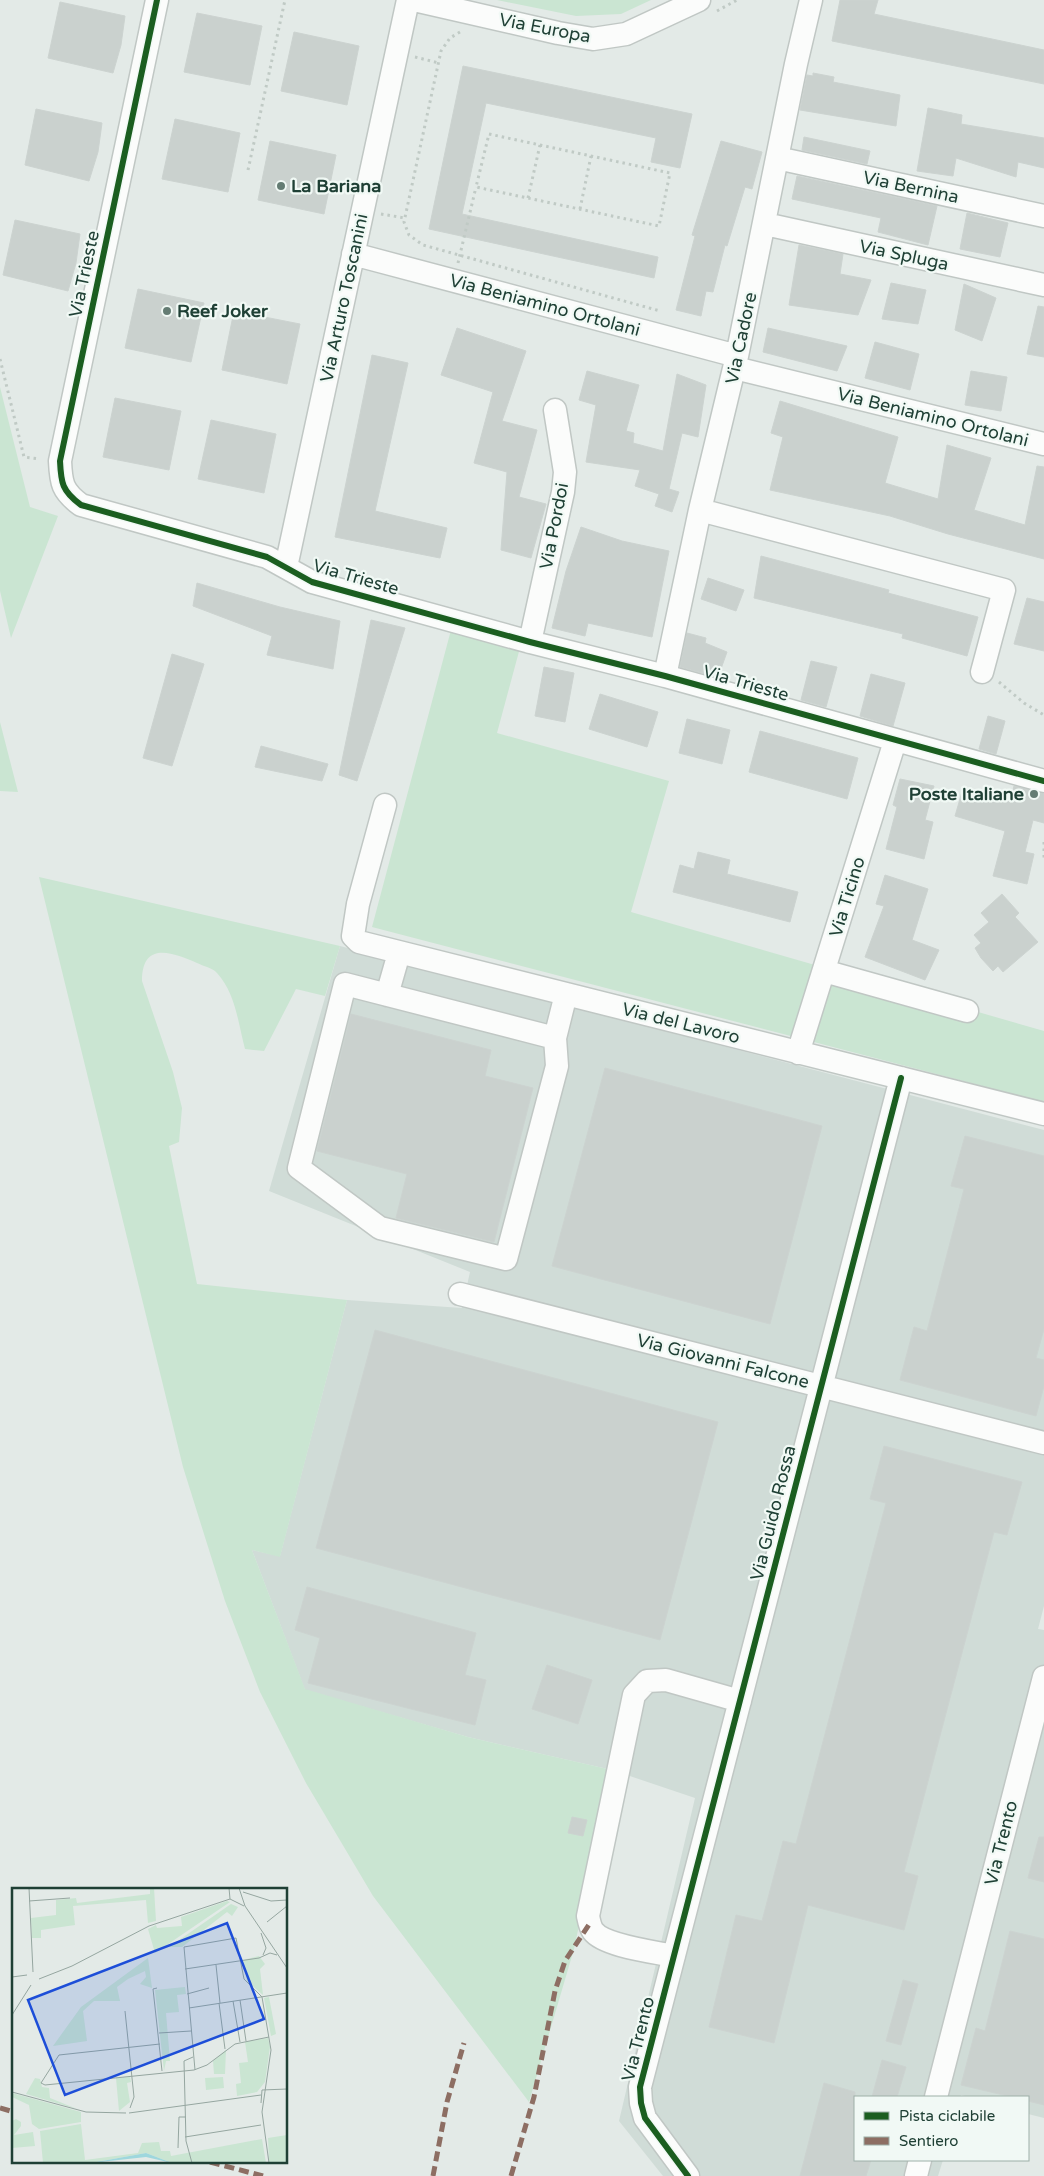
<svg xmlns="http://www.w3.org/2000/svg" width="1044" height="2176" font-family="'Varela Round',sans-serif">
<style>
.built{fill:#d0dcd7}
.green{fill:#cae5d2}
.building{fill:#cad1ce;stroke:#ccd3d0}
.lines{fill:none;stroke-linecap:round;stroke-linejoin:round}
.minor-casing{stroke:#c0c7c4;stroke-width:25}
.path{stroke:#c0cac5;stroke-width:3;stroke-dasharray:2.5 4;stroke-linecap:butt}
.minor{stroke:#fbfcfb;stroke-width:22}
.quiet{stroke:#8d6e63;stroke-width:5;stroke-dasharray:10 5;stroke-linecap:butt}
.cycleway-casing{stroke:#f1f9f5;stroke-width:9}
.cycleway{stroke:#1b5e20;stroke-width:6}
.poi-dot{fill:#647c73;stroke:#f1f9f5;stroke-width:2}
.labels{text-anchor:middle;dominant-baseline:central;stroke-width:4.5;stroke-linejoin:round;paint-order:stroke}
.street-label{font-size:18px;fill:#1f4035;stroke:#f1f9f5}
.poi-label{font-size:18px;font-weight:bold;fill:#1f4035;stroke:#f1f9f5;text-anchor:start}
.inset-road{fill:none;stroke:#95a6a0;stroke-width:1}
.view{fill:#1d4ed8;fill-opacity:0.15;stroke:#1d4ed8;stroke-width:2.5}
.inset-edge{fill:none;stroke:#1f4035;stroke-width:2.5}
</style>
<rect width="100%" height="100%" fill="#e3eae7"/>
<path class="built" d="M340,946L1044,1130V1606L1038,1629L1044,1630V2118L1028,2114V2097H969L961,2095L960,2097H855V2160H943L938,2176H663L619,2121L695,1798L612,1770L468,1737L305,1690L252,1550L280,1556L347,1300L462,1308L470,1272L269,1191Z"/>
<path class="green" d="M497,0H651L621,14L576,16Z
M0,387L30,507L58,516L11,638L0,591Z
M451,630L521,644L497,733L669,781L631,912L1044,1031V1102L372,927Z
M0,722L18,792L0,791Z
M39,877L340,946L325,996L296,989L264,1051L245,1049C238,1023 236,994 217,973C213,968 203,966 197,963C172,952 142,941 142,981L173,1072L182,1108L179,1142L169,1146L197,1284L347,1300L280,1557L252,1550L305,1689L468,1737L612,1770L574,1949L529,2102L373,1896L306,1783L260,1692L225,1601L183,1467Z"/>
<path class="building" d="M840,0H878L874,14L1044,50V84L832,41Z
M60,2L125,16L121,45L113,73L48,58Z
M197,13L262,26L250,85L184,72Z
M294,32L359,46L347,105L281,91Z
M463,66L692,114L680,168L651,162L656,138L486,103L462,214L658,257L654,278L429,229Z
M813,73L834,77L833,82L900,95L896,126L800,110L807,75L813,76Z
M928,108L962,115L961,124L1044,138V168L1018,162L1016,177L956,158L953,176L917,171Z
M36,109L102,123L98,152L89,181L25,165Z
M175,119L240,133L228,192L162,179Z
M804,137L870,151L867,164L802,150Z
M270,141L336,155L324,214L258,200Z
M721,141L762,152L752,189L745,187L727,246L725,245L713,292L706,291L701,316L676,310L695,236L692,235Z
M797,176L937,206L928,245L878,232L881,218L792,199Z
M967,213L1008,223L1000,257L960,249Z
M15,220L80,234L76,263L68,291L3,275Z
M799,245L843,254L840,274L871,280L858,315L789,305Z
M891,283L926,290L918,324L882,319Z
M964,284L996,298L982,341L955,330Z
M138,289L204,303L191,362L125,348Z
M1038,306L1044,307V357L1027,354Z
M234,311L300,324L287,384L222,370Z
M457,328L526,351L502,421L537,430L519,497L546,504L531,558L501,550L507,472L474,463L493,392L441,375Z
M768,328L847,346L837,371L763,352Z
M875,342L919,354L910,390L865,378Z
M372,355L408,363L375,511L447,528L440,558L335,537Z
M587,371L639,385L626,431L634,433L633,443L663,451L677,374L706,385L698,437L682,433L669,489L679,492L672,512L655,506L659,494L635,486L640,470L586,462L596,405L579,400Z
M971,371L1007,377L1001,411L965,405Z
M115,398L181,411L169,470L103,457Z
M780,401L898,437L885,483L938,499L947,445L991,458L974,510L1025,525L1037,466L1044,467V559L948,534L890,516L770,490L783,437L771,433Z
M211,420L276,434L264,493L198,479Z
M581,527L622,541L669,551L652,637L588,623L585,636L552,628L566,571Z
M761,556L889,590L888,593L978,617L967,656L902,638L903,634L754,598Z
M708,578L744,590L736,611L701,599Z
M197,583L280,607L340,621L333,669L267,655L272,636L193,606Z
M1027,598L1044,602V651L1014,644Z
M371,620L405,628L357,781L339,775Z
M687,633L706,638L705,643L727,652L718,677L680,667Z
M172,654L204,664L172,766L143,758Z
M811,661L837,667L826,707L801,700Z
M544,667L574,673L565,722L535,716Z
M871,674L905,683L893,726L860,716Z
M600,694L658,712L647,747L589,729Z
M988,716L1005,721L996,754L979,749Z
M687,719L730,730L722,764L679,753Z
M760,731L858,758L847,799L749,772Z
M261,746L328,764L322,781L255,767Z
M900,779L934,786L925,820L933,822L924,859L886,849L897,807L893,805Z
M1014,786L1044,794V823L1033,820L1025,852L1034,854L1027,884L993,876L1005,831L955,816L962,792L974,795L975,792L1010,802Z
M698,852L730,860L727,874L798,892L790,922L673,892L680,865L694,869Z
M885,875L928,889L912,940L939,950L925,980L865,957L884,906L876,904Z
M1002,894L1019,913L1015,917L1038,942L1003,972L998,966L993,971L981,958L975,948L981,943L974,935L989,922L981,913Z
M351,1014L491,1050L485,1076L533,1088L494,1242L396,1218L407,1174L317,1151Z
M605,1068L822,1126L770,1324L552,1266Z
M965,1136L1044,1156V1329L1036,1358L1044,1360V1386L1036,1416L900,1380L914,1327L927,1331L964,1189L951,1186Z
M375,1330L718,1422L660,1640L316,1548Z
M884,1446L1022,1482L1007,1535L994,1532L904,1872L918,1876L904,1930L808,1905L774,2043L709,2027L736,1915L762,1921L783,1841L796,1844L886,1503L870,1499Z
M307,1587L476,1633L465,1675L486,1680L475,1725L308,1683L320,1638L295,1630Z
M547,1665L592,1680L578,1724L532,1709Z
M572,1817L587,1820L583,1836L568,1833Z
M1039,1837H1044V1882L1028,1878Z
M1010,1931L1044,1939V2105L1028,2101V2097H1012L961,2085L976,2028L985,2031Z
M903,1980L918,1984L901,2045L886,2041Z
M882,2060L906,2067L897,2097H872Z
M824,2083L855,2092V2160H871L866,2176H800Z"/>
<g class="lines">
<g class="minor-casing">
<path id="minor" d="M157,0L60,461C61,483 62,491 81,505L267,557L312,582L530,642L665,676L1044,781
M414,0L558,33L593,39L626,34L699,0
M777,158L1044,216
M765,224L1044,285
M353,254L737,356
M735,368L1044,444
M700,510L1004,590L982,672
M286,567L408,0
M530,642L563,492L565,472L555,410
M665,676L700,510L737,356L796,64L811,0
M385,805L358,904L353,936L359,942L1044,1114
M824,971L967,1011
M387,995L399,953
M555,1038L345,984L299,1168L380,1228L506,1259L557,1066L555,1038L566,994
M798,1053L895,741
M460,1294L1044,1443
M674,1956C655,1952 604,1946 593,1931C590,1927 589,1921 588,1916L634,1695L647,1681L666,1680L740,1701
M936,2097L1044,1677
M688,2176L645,2118L641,2103L640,2087L901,1078
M916,2176L920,2160"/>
</g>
<path class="path" d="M717,11L737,0
M460,32L450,38L441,51L404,222L409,235L423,245L660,311
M415,57L439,63
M489,134L670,173L659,226L476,187Z
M248,170L285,0
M528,198L540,145
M580,209L591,156
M381,214L405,218
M458,263L476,187
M0,359L24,457L40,459
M999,682L1024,703L1044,715
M1044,842V858"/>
<use href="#minor" class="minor"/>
<path class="quiet" d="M0,2108L14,2112
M210,2162L263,2176
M433,2176L447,2102L464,2043
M511,2176L534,2097L555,1991L565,1961L590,1923"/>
<g class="cycleway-casing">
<path id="cycleway" d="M157,0L60,461C61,483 62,491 81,505L267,557L312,582L530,642L665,676L1044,781
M688,2176L645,2118L641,2103L640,2087L901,1078"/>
</g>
<use href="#cycleway" class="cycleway"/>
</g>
<g class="poi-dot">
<circle cx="281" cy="186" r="5"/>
<circle cx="167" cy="311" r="5"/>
<circle cx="1034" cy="794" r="5"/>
</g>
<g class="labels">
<g class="street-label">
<text transform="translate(545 28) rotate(11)">Via Europa</text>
<text transform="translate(911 187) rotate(12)">Via Bernina</text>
<text transform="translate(904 255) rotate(12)">Via Spluga</text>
<text transform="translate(84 274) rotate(-78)">Via Trieste</text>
<text transform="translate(344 298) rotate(-78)">Via Arturo Toscanini</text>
<text transform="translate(545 305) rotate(15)">Via Beniamino Ortolani</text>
<text transform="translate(741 338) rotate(-78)">Via Cadore</text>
<text transform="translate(933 417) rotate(14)">Via Beniamino Ortolani</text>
<text transform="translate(554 526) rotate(-79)">Via Pordoi</text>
<text transform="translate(356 577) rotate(16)">Via Trieste</text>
<text transform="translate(746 683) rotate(16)">Via Trieste</text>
<text transform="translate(847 897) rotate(-73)">Via Ticino</text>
<text transform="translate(681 1023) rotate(14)">Via del Lavoro</text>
<text transform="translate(723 1361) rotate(14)">Via Giovanni Falcone</text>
<text transform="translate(773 1513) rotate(-76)">Via Guido Rossa</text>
<text transform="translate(1001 1843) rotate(-76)">Via Trento</text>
<text transform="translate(638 2039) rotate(-76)">Via Trento</text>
</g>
<g class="poi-label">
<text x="291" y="186">La Bariana</text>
<text x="177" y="311">Reef Joker</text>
<text x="1024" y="794" text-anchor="end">Poste Italiane</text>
</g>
</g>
<g transform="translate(12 1888)">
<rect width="275" height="275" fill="#e3eae7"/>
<path d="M138,0H142L144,33L136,35L134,12L61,18L63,37L29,42V50H20L19,30L44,27V12L64,10L65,15L138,6ZM215,13L218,14L143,65L136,41L144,37L145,40L170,38L169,29ZM219,16L226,19L220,28L215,24L170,59H157ZM247,68L253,76L248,81L251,107L235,93L231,72ZM136,70L140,100L128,96L134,89L133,83L116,91L105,99L108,113H82L71,123L75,153L41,158L69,119ZM173,99L174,106L165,107L167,124L154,125L158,173H154L152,183L143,102ZM257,109L264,146L259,148L252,110ZM256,150L258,159L253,194L245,204L225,208L224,196L229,195L227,175L236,174L233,154ZM214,162L213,186H202L201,173ZM118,189L119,194L115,195L118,214L107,223L104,190ZM211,189L212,200L194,202L193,190ZM23,190L28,191L30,199L37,200L38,210L65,221L14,206ZM0,205L69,224V234L27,241L20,236L17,217L0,209ZM4,231L9,234V238L2,247L21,244L23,258L0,260V233ZM69,236L73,272L126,265L130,255L147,254L149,263H158L159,268L250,251L254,275H160L134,265L79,275H31L28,243ZM275,247V275H257L256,250Z" fill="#cae5d2"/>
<path d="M134,265L160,275L134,269L79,275Z" fill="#9ed7dd"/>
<path class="inset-road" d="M17,0L21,84M217,0L218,11L232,18M227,0L233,18L275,80M231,4L259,13L275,12M17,13L58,10M255,34L275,18M249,45L254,60L251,67M204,77L208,115M173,81L247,70L258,65L265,67M0,89L15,87M27,91L60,78L137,38L218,11M145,100L141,101L150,183M175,106L197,100M228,112L234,153M221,113L228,154M207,115L213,161M177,120L275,105M113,123L122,209L118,220M0,127L19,97M147,145L179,143M148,156L47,167L29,195L33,197L182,182L195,177L223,156L257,149M183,182L172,59L224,50L232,91L250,109L259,162L250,224L257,275M0,204L74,224L114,225M249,215L250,202L275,201M117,225L249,207M173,249L249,237M166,260L167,229H174M180,275L174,253L172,173L181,169"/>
<path class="view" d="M215,35L252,131L53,207L16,112Z"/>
<rect width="275" height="275" class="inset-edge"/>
</g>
<rect x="854" y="2096" width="175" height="65" fill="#f1f9f5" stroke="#9dafa8"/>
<rect x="864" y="2112" width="25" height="8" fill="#1b5e20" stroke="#9dafa8"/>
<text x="899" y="2121" font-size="15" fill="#1f4035">Pista ciclabile</text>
<rect x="864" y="2137" width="25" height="8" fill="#8d6e63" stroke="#9dafa8"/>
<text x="899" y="2146" font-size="15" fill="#1f4035">Sentiero</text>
</svg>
